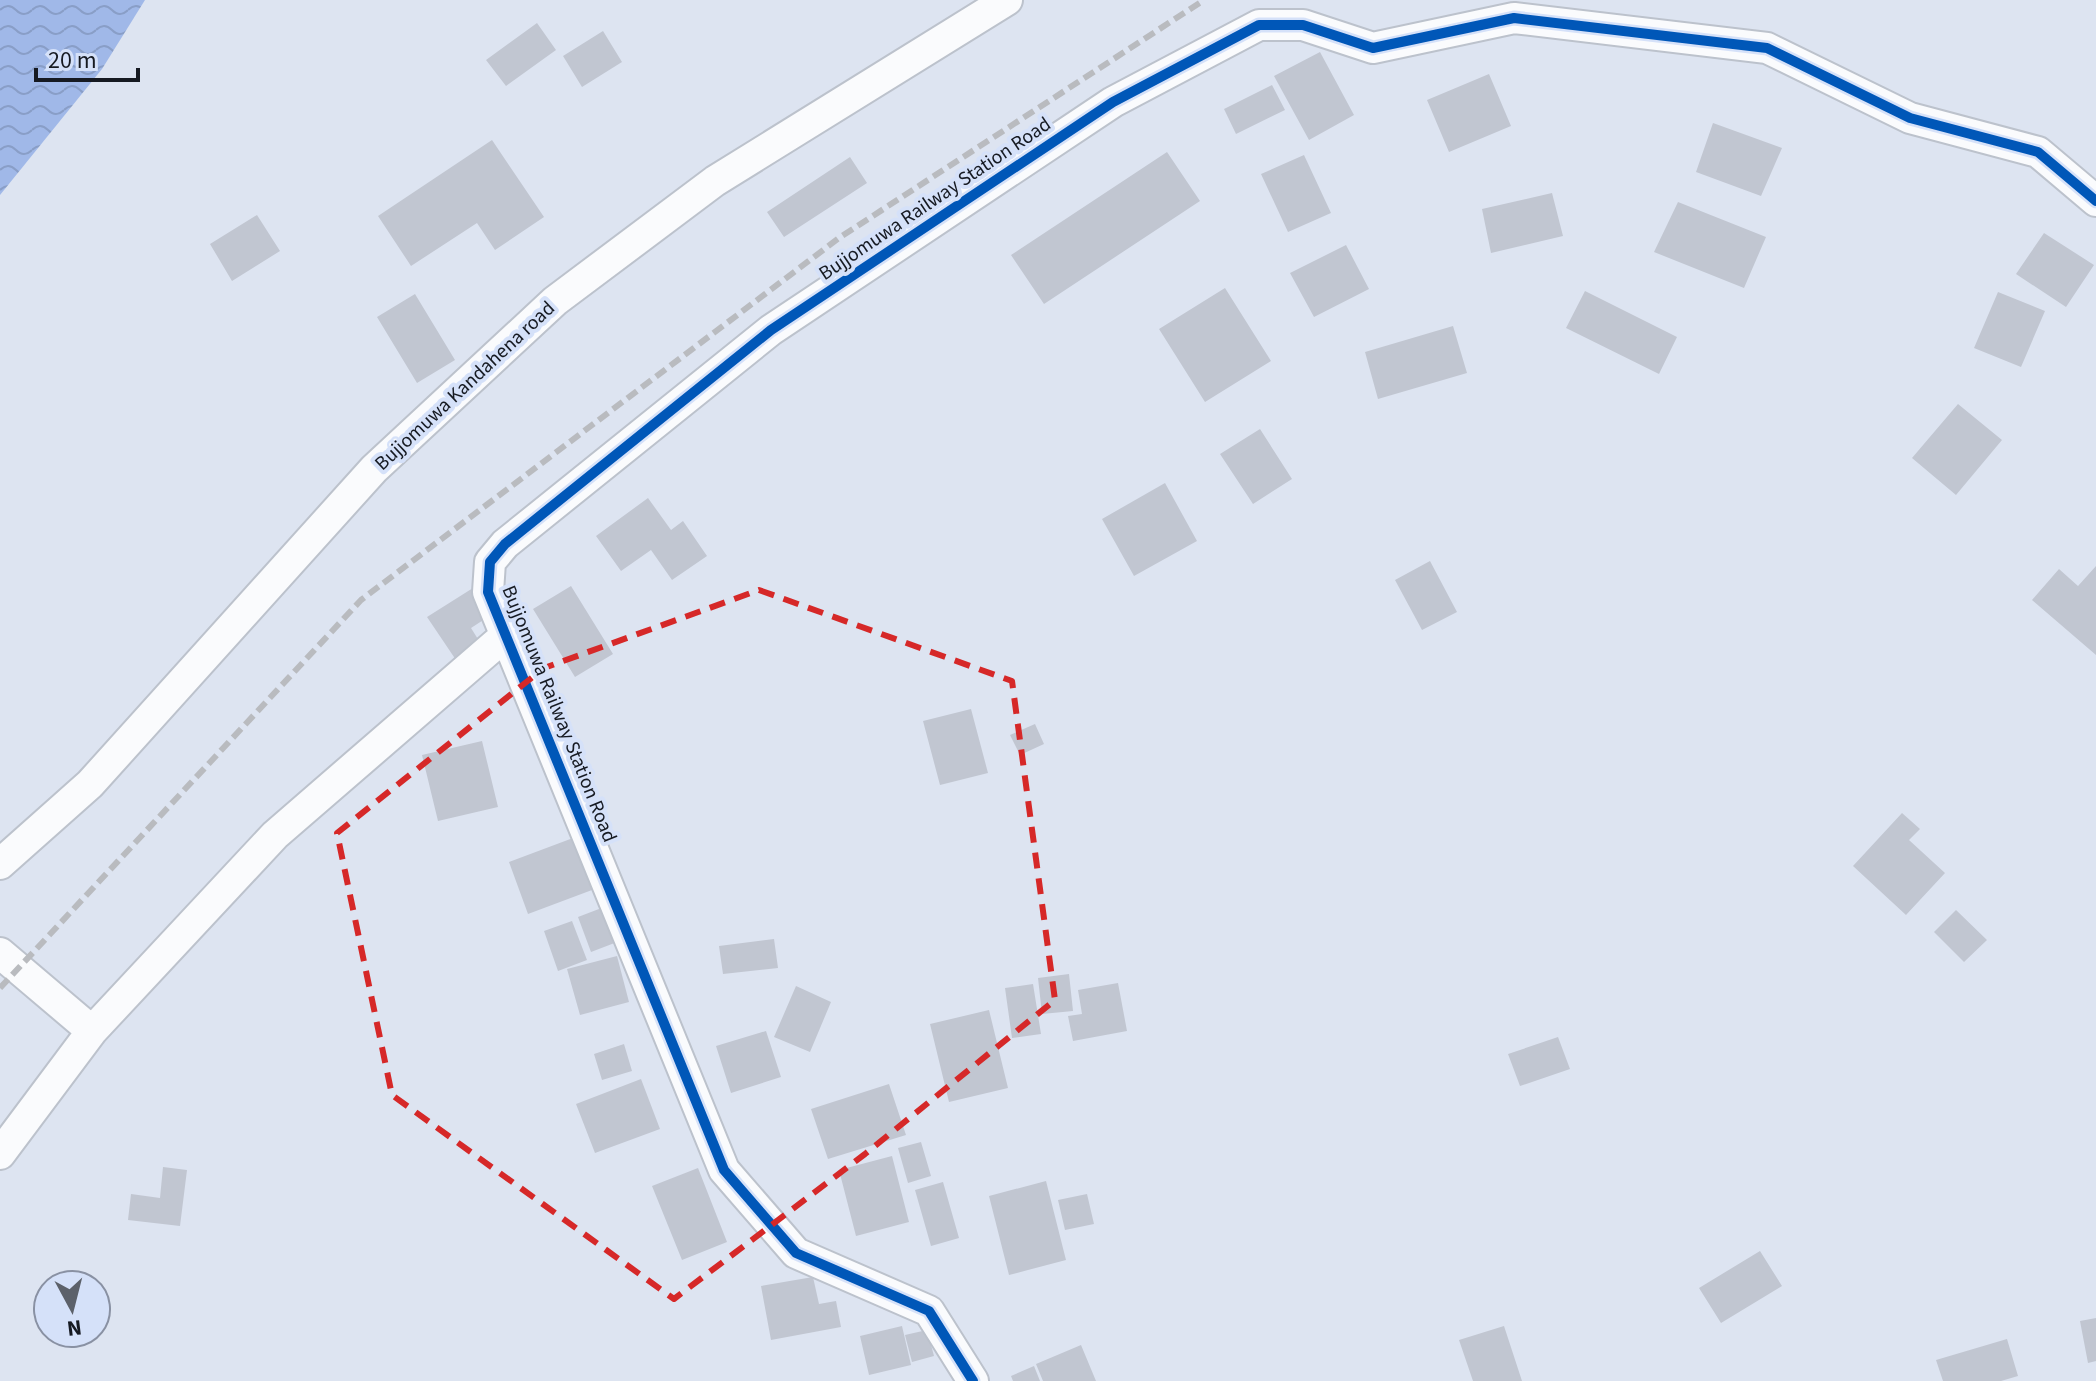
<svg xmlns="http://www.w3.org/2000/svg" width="2096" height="1381" font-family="'Source Sans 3',sans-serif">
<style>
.water{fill:url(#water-waves)}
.building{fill:#c1c6d1}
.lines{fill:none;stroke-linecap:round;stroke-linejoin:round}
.street-casing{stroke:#bcc2cc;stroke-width:34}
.street{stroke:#fafbfd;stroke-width:30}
.rail{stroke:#b9bbbf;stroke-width:6;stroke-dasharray:12 6;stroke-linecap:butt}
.cycleway-casing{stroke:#d5e1f9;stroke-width:15}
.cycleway{stroke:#0057b8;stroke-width:10}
.marked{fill:none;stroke:#d62828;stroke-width:6;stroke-dasharray:16 10;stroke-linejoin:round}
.labels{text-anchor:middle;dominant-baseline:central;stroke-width:8;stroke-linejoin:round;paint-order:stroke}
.street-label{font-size:20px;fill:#161a22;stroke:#d5e1f9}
</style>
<defs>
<pattern id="water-waves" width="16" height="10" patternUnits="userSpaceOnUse" patternTransform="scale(2)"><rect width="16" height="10" fill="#a0b8e8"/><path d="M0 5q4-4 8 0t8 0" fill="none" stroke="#899ec7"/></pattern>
</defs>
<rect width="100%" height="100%" fill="#dde4f1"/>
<path class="water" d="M0,0H145L102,69L0,195Z"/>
<path class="building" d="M537,23L556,50L506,86L486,60Z
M603,31L622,62L582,87L563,56Z
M1320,52L1354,115L1309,140L1274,76Z
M1489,74L1511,126L1449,152L1427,100Z
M1272,85L1285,110L1236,134L1224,109Z
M1713,123L1782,148L1761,196L1696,172Z
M492,140L544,217L495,250L477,223L411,266L378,216Z
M1167,152L1200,201L1044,304L1011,255Z
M1304,155L1331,213L1288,232L1261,174Z
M850,157L867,183L784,237L767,212Z
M1552,193L1563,236L1491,253L1482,209Z
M1678,202L1766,237L1744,288L1654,252Z
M257,215L280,251L232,281L210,244Z
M2044,233L2094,265L2066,307L2016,274Z
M1346,245L1369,289L1314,317L1290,273Z
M1225,288L1271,361L1205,402L1159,329Z
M1585,291L1677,337L1659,374L1566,328Z
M1998,292L2045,311L2021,367L1974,348Z
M415,294L455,360L417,383L377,317Z
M1453,326L1467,373L1378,399L1365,352Z
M1958,404L2002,440L1956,495L1912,458Z
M1260,429L1292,479L1253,504L1220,454Z
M1165,483L1197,541L1134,576L1102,519Z
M648,498L671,530L683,521L707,556L672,580L651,550L621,571L596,536Z
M1430,561L1457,612L1422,630L1395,580Z
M2096,566V655L2032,600L2059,569L2078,586Z
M571,586L613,654L575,677L533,609Z
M473,588L491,615L471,628L481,644L456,660L427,617Z
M971,709L988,773L940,785L923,721Z
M1035,724L1044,744L1020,755L1010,735Z
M482,741L498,807L438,821L422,755Z
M1902,813L1920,829L1909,840L1945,873L1906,915L1853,866Z
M581,835L600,887L528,914L509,862Z
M612,904L625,939L591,952L578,917Z
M1956,910L1987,940L1964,962L1934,932Z
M572,921L587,960L558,971L544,931Z
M774,939L778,968L723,974L719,946Z
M617,956L629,1002L580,1015L567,969Z
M1069,974L1073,1011L1042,1014L1038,978Z
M1118,983L1127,1031L1073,1041L1068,1016L1082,1014L1078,990Z
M1033,984L1041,1034L1012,1038L1005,988Z
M796,986L831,1002L810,1052L774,1037Z
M989,1010L1008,1088L949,1102L930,1024Z
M766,1031L781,1077L731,1093L716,1046Z
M1558,1037L1570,1069L1520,1086L1508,1054Z
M624,1044L632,1071L602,1080L594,1054Z
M641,1079L660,1129L595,1153L576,1104Z
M889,1084L906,1135L828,1159L811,1109Z
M921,1142L931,1176L908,1183L898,1148Z
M892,1156L909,1222L856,1236L839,1170Z
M163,1167L187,1170L180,1226L128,1220L131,1194L160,1198Z
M698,1168L727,1242L682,1260L652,1186Z
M1046,1181L1066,1260L1009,1275L989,1196Z
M943,1182L959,1238L931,1246L915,1190Z
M1087,1194L1094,1224L1065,1230L1058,1200Z
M1760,1251L1782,1286L1721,1323L1699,1288Z
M813,1277L819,1304L836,1301L841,1327L771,1340L761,1286Z
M2096,1318V1361L2088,1363L2080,1321Z
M902,1326L911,1365L869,1375L860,1336Z
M1504,1326L1522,1381H1473L1459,1340Z
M927,1330L934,1356L912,1362L905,1335Z
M2007,1339L2018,1376L2001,1381H1943L1936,1360Z
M1081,1345L1096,1381H1043L1036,1364Z
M1034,1366L1040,1381H1013L1011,1376Z"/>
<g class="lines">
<g class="street-casing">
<path id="street" d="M0,864L90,784L374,469L555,301L715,181L1007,0
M0,953L92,1031
M0,1154L92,1031L275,835L506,635
M973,1381L929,1311L796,1253L724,1170L488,592L490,562L505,544L771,330L1113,102L1259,25H1303L1373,48L1514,18L1767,48L1910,118L2038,152L2096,201"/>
</g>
<use href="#street" class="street"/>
<path class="rail" d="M0,988L361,600L839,238L1204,0"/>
<g class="cycleway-casing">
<path id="cycleway" d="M973,1381L929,1311L796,1253L724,1170L488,592L490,562L505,544L771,330L1113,102L1259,25H1303L1373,48L1514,18L1767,48L1910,118L2038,152L2096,201"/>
</g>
<use href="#cycleway" class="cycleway"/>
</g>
<path class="marked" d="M759,590L1012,681L1055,1000L865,1154L674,1299L392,1095L337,833L544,668Z"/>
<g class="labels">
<g class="street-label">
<text transform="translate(935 199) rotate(-34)">Bujjomuwa Railway Station Road</text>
<text transform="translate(465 386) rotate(-43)">Bujjomuwa Kandahena road</text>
<text transform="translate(559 714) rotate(68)">Bujjomuwa Railway Station Road</text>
</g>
</g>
<g transform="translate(72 1309) rotate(173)"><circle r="38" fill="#d5e1f9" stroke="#8991a3" stroke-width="2"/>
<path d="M0-6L14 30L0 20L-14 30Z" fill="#5c616a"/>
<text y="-12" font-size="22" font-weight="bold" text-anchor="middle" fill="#161a22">N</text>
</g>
<path d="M36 68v12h102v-12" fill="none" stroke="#161a22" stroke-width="4"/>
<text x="48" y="68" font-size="24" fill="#161a22" stroke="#d5e1f9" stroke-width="6" paint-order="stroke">20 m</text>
</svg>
